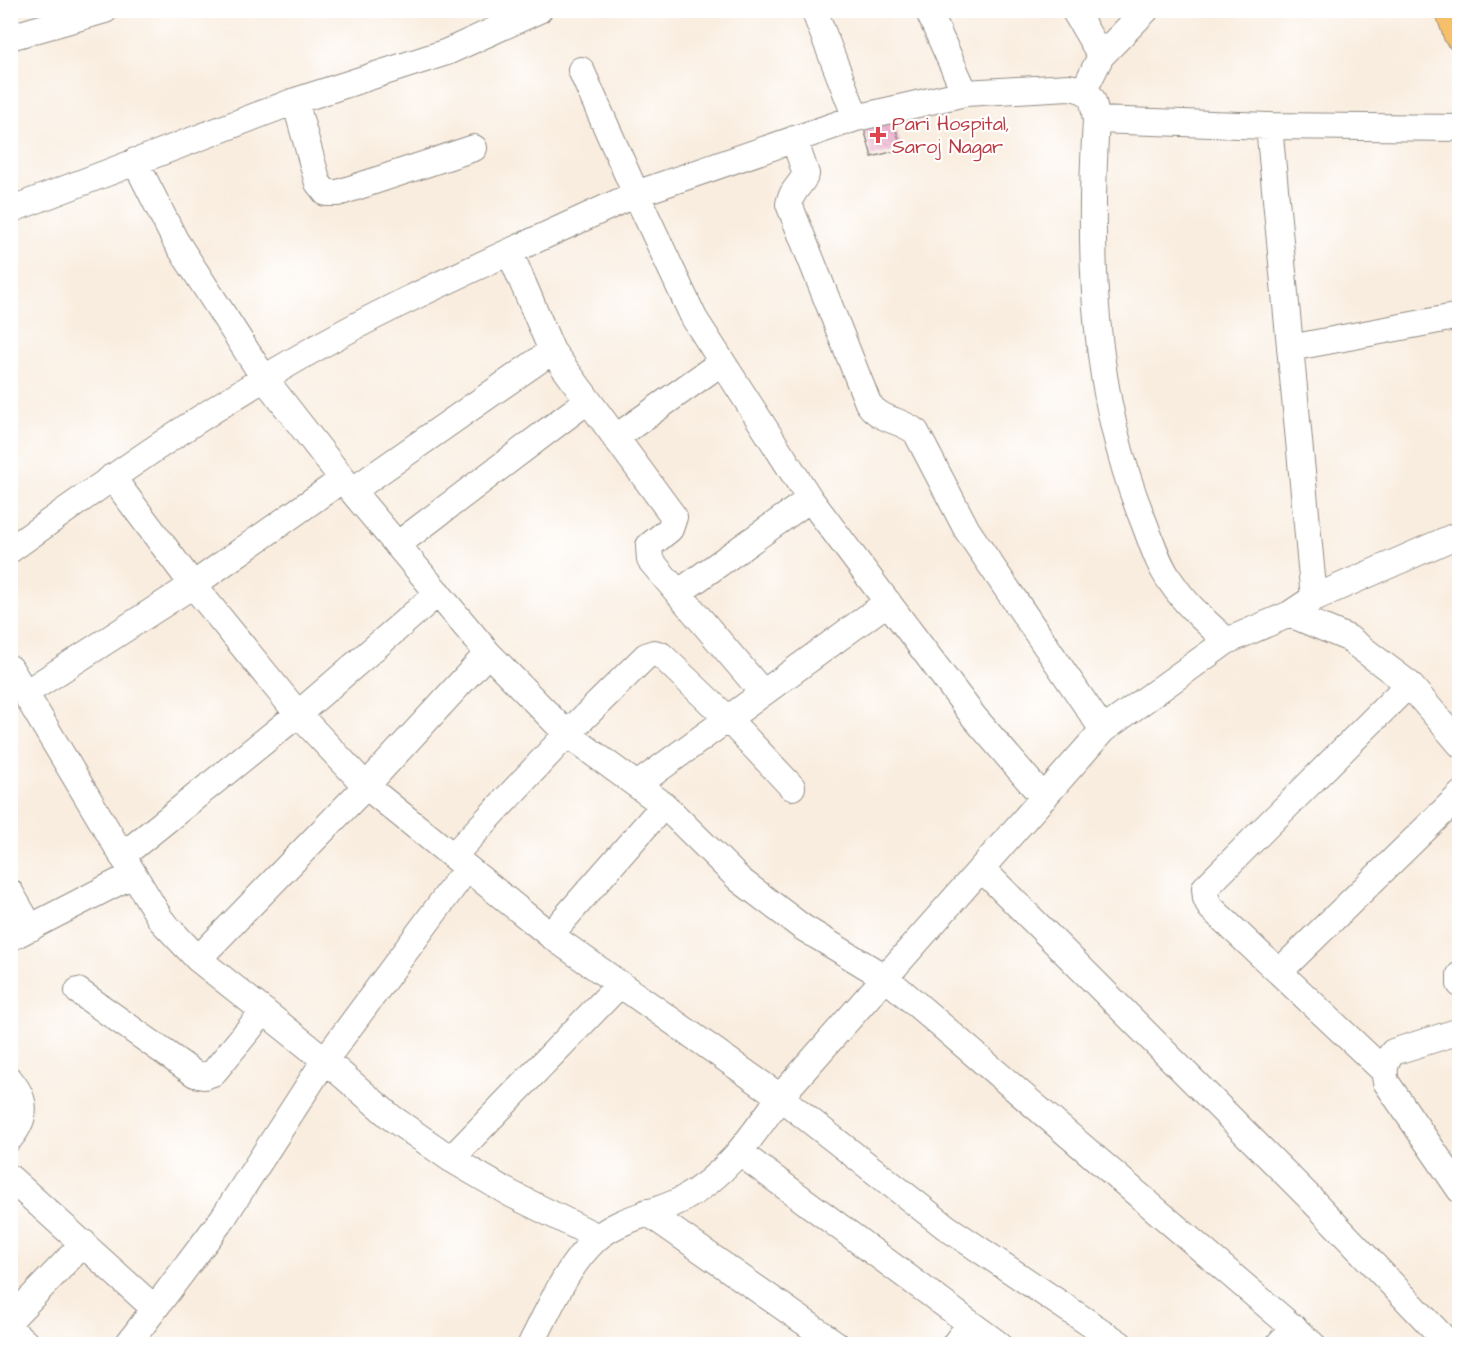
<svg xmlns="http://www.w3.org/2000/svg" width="1470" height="1355" font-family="'Architects Daughter',sans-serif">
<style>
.building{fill:url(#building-back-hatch)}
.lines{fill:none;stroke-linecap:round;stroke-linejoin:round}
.minor-casing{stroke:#928c85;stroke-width:28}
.trunk-casing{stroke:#928c85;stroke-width:35}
.minor{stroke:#fff;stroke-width:26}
.trunk{stroke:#f6c06b;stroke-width:33}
.health-dot{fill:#e0444e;stroke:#fff;stroke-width:2}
.labels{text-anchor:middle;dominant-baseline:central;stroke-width:4.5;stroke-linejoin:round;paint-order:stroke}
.health-label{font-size:20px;fill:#be3a42;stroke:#fff;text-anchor:start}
</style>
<defs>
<pattern id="building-back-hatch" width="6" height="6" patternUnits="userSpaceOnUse" patternTransform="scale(1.5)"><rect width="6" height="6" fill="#edacca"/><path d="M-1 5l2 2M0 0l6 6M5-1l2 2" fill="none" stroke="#cb94ae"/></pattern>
</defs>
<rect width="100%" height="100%" fill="#fff"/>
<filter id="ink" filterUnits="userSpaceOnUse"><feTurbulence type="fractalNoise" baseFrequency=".0167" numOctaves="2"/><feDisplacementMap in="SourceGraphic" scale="12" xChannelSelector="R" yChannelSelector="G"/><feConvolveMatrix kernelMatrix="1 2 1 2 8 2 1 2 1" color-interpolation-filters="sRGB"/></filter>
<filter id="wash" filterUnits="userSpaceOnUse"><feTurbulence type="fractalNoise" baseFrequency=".008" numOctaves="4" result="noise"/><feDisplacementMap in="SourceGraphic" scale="24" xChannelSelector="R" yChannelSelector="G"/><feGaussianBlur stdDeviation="1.35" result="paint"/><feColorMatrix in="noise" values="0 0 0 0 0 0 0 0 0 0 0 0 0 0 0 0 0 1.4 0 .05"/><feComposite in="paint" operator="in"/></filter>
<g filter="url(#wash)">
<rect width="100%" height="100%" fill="#f9eddf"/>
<g id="blocks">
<path class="building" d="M892,117L902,149L872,157L863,125Z"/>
</g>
</g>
<g filter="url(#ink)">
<use href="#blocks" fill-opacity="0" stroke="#928c85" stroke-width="1.5"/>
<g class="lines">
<g class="minor-casing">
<path id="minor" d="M814,10L856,118
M1074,10L1101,56
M10,37L105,10
M581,70L636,194L856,118L965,93L928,10
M1084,90L1101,56L1146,10
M965,93L1069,87C1093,91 1093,97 1096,120
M295,101L318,183L326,193H338L474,148
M1269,126L1314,598L1290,614
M794,139L806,174C801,185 791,191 789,204L868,403C880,421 900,419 916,432L967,530L1103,730
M135,161L175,240L264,378L352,491L488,653L567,734L664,805L740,880L802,927L886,978L1312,1344
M10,210L295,101L447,52L539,10
M510,253L552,351L674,517L670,529L649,546L650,560L763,693
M1290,348L1460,316
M615,438L722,362
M112,477L193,585L298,714L366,786L550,935L664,805
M352,491L552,351
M397,545L587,401
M10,550C134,461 261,372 397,305C476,266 556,231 636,194L694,318L810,499L974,717L1044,798
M678,593L810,499
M1314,598L1460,534
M1227,641C1207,623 1187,606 1171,582C1158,565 1151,540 1143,520C1092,394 1088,254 1096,120L1269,126L1460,128
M10,668L161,920L198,959L325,1060L392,1118L451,1159L511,1194L598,1237
M27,692L193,585L343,479
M637,785L888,602
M122,856L298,714L438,593
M453,856L567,734L646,656L654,653L661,655L728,719L792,787
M983,870L1312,1200L1449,1344
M10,892L31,928
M550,935L780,1097L946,1227L1120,1344
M10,938L132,875
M198,959L366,786L488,653
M1279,972L1460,795
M1460,975V984
M78,991L195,1074L204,1076L213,1073L264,1011
M1460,1031L1393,1052C1385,1062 1383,1069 1386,1082L1460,1190
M1384,1071L1210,907L1206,898L1205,888L1409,684
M10,1080C27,1100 27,1118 10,1138
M740,1153L998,1344
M451,1159L620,984
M10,1178L154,1308
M647,1212L836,1344
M10,1320L84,1243
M10,1329L27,1344
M128,1344L223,1218L325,1060L467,868
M531,1344C550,1308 565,1268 596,1239C621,1217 655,1214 683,1199C727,1175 752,1136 780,1097L1103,730L1227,641L1290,614L1348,638L1409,684L1460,744
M955,1344L970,1324
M1279,1344L1294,1327"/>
</g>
<g class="trunk-casing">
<path id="trunk" d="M1452,10L1460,34"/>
</g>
<use href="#minor" class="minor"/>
<use href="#trunk" class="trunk"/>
</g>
</g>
<path class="health-dot" d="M875 126h6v6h6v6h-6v6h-6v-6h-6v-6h6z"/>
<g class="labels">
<g class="health-label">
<text x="892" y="124">Pari Hospital,<tspan x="892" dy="23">Saroj Nagar</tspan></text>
</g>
</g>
<rect width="1470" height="1355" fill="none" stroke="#fff" stroke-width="36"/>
</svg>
